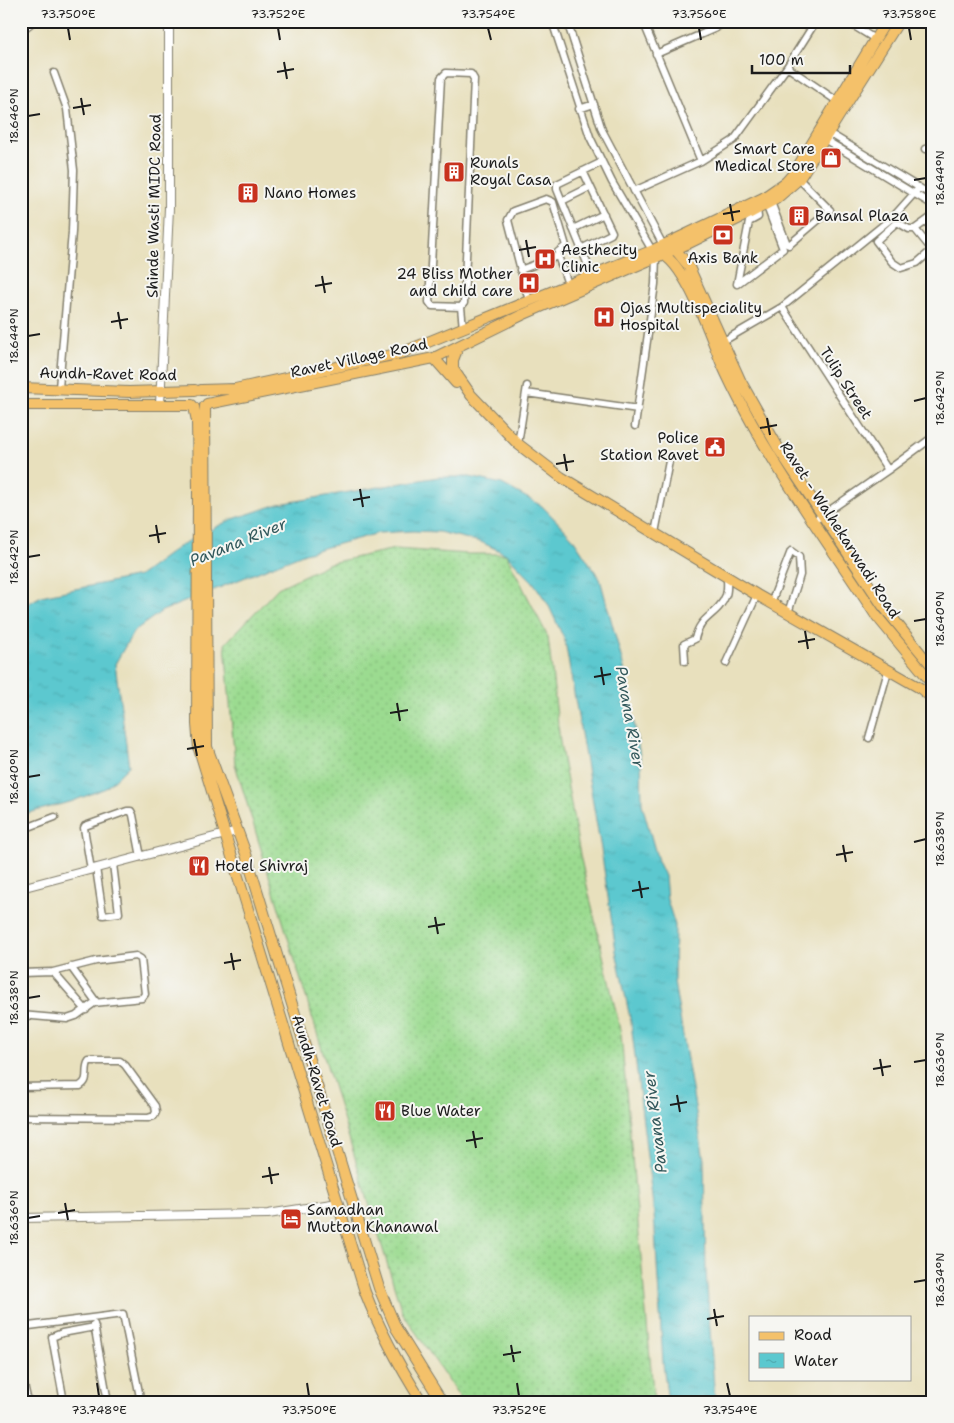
<svg xmlns="http://www.w3.org/2000/svg" width="954" height="1423" font-family="'Shantell Sans',sans-serif">
<style>
.grass{fill:url(#grass-dots);stroke:#5c7c56}
.water{fill:url(#water-ripples);stroke:#3c7276}
.lines{fill:none;stroke-linecap:round;stroke-linejoin:round}
.minor-casing{stroke:#827e6c;stroke-width:9}
.tertiary-casing{stroke:#827e6c;stroke-width:10}
.primary-casing{stroke:#827e6c;stroke-width:12}
.minor{stroke:#fff;stroke-width:6}
.tertiary{stroke:#fff;stroke-width:8}
.primary{stroke:#f4c16a;stroke-width:10}
.primary-bridge-casing{stroke:#827e6c;stroke-width:12;stroke-linecap:butt}
.primary-bridge{stroke:#f4c16a;stroke-width:10}
.ticks{fill:none;stroke:#1c1c1c;stroke-width:2}
.labels{text-anchor:middle;dominant-baseline:central;stroke-width:4;stroke-linejoin:round;paint-order:stroke}
.poi-label{font-size:15px;fill:#1c1c1c;stroke:#f6f6f2;text-anchor:start}
.street-label{font-size:15px;fill:#1c1c1c;stroke:#f6f6f2}
.water-label{font-size:16px;font-style:italic;fill:#32585b;stroke:#f6f6f2}
.neatline{fill:none;stroke:#1c1c1c;stroke-width:2}
.ticks-label{font-size:12px;text-anchor:middle;fill:#1c1c1c}
</style>
<defs>
<pattern id="grass-dots" width="8" height="8" patternUnits="userSpaceOnUse" patternTransform="scale(1.25)"><rect width="8" height="8" fill="#9bdb90"/><path d="M2 2h.1M6 6h.1" fill="none" stroke="#85bb7c" stroke-width="1.8" stroke-linecap="round"/></pattern>
<pattern id="water-ripples" width="26" height="14" patternUnits="userSpaceOnUse" patternTransform="scale(1.25)"><rect width="26" height="14" fill="#5bc8cf"/><path d="M2 4q2-2 4 0t4 0M15 11q2-2 4 0t4 0" fill="none" stroke="#4fabb1"/></pattern>
</defs>
<rect width="100%" height="100%" fill="#f6f6f2"/>
<filter id="ink" filterUnits="userSpaceOnUse"><feTurbulence type="fractalNoise" baseFrequency=".02" numOctaves="2"/><feDisplacementMap in="SourceGraphic" scale="10" xChannelSelector="R" yChannelSelector="G"/><feConvolveMatrix kernelMatrix="1 2 1 2 8 2 1 2 1" color-interpolation-filters="sRGB"/></filter>
<filter id="wash" filterUnits="userSpaceOnUse"><feTurbulence type="fractalNoise" baseFrequency=".0096" numOctaves="4" result="noise"/><feDisplacementMap in="SourceGraphic" scale="20" xChannelSelector="R" yChannelSelector="G"/><feGaussianBlur stdDeviation="1.12" result="paint"/><feColorMatrix in="noise" values="0 0 0 0 0 0 0 0 0 0 0 0 0 0 0 0 0 1.4 0 .05"/><feComposite in="paint" operator="in"/></filter>
<g filter="url(#wash)">
<rect width="100%" height="100%" fill="#e8e0bd"/>
<path class="grass" d="M395,549L468,554H506L548,637L560,742L580,855L621,1034L654,1402H463L402,1312L235,764L225,644L278,588L330,563Z"/>
<path class="water" d="M438,477H470L502,484L542,506L572,537L600,579L624,668L641,761L642,804L658,861L665,876L667,900L675,925L674,982L704,1160L706,1272L715,1402H668L663,1364L654,1214L631,1023L616,951L601,849L565,641L548,604L533,582L506,554L481,542L439,532L413,531L379,533L305,553L162,611L134,631L115,664L129,766L106,788L73,801L21,815V608L41,596L139,576L181,545L230,520L279,504Z"/>
</g>
<g filter="url(#ink)">
<g class="lines">
<g class="minor-casing">
<path id="minor" d="M552,21L590,137L612,182L656,257L655,284L635,426
M567,21L602,130L663,245
M643,21L701,161
M846,21L875,39
M21,31L34,21
M656,54L716,28L724,21
M787,67L837,101
M54,73L67,109L74,170L72,232L59,388
M579,109L594,104
M826,136L829,142L933,205
M827,136H834L933,196
M925,149L933,148
M634,191L701,161L734,140L787,67L816,21
M562,201L590,187
M771,202L787,244L789,245L830,210L799,179
M933,216L915,229L933,251
M573,229L604,214
M915,229H909L897,222L876,241L892,262L901,268L917,263L932,250
M581,249L611,234L612,232L583,171
M520,270L558,256
M592,275L557,189V184L602,162
M737,284L783,249L766,204
M737,284L749,222L758,217L757,209
M529,301L508,220L513,211L546,199L553,202L566,246L558,252V256L568,284
M461,307L432,306L429,302L441,78L446,73L471,74L474,79L464,303L461,307L463,328
M782,307L888,470L814,521
M720,343L782,307L893,217L919,188
M526,393L638,409
M518,444L527,386
M888,470L933,437
M655,533L670,456
M771,603L791,551L799,557L800,575L788,613
M685,661L684,644L695,639C700,615 718,616 726,595C728,589 727,582 727,576
M726,663L757,595
M869,738L888,671
M21,830L55,817
M96,868L103,915L119,913L113,864
M91,870L84,828L85,826L127,811H131L133,815L141,857
M71,967L97,1003
M21,973L53,972L86,1010
M21,1015L67,1019L76,1016L94,1003L142,998L145,994L141,959L136,956L96,961L53,972
M21,1087L80,1086C91,1080 83,1069 89,1061H120L125,1065L155,1106L156,1112L154,1116L148,1118L21,1117
M94,1324L108,1402
M21,1327L123,1314L141,1402
M21,1372L28,1402
M64,1402L52,1337L62,1333L95,1327
M133,1402L141,1400"/>
</g>
<g class="tertiary-casing">
<path id="tertiary" d="M160,405L169,208V21
M21,888L237,831
M21,1218L268,1214L338,1203"/>
</g>
<g class="primary-casing">
<path id="primary" d="M669,247L675,249L688,265L741,382L780,451L883,606L933,669
M659,253C685,260 711,338 721,362C761,452 822,533 875,614
M458,347L453,360V369L471,395L518,444L561,477L757,595L920,688L933,699
M434,358L456,383
M21,388L129,392L195,390
M201,390L235,389L401,353L651,251L763,198L786,182L794,173L886,21
M207,404L434,358L522,315L687,244L750,213L776,199L799,179L899,21
M21,405H192
M205,406L207,747L246,854L379,1288L396,1328L442,1402
M194,407L197,421L198,489L197,724L199,749L365,1292C380,1331 400,1367 422,1402"/>
</g>
<use href="#minor" class="minor"/>
<use href="#tertiary" class="tertiary"/>
<use href="#primary" class="primary"/>
<g class="primary-bridge-casing">
<path id="primary-bridge" d="M875,614L933,684"/>
</g>
<use href="#primary-bridge" class="primary-bridge"/>
</g>
</g>
<path class="ticks" d="M68,28L70,40M278,28L280,40M488,28L491,40M699,28L701,40M909,28L911,40M284,62L287,79M277,72L294,69M81,98L84,115M73,108L91,105M28,116L40,114M914,180L926,178M730,204L733,221M723,214L740,211M526,240L529,257M519,250L536,247M322,276L325,293M315,286L332,283M118,312L121,329M111,322L128,319M28,336L40,334M914,401L926,398M767,418L770,435M760,428L777,425M564,454L567,471M556,464L574,461M360,489L363,507M353,500L370,497M156,525L159,543M149,536L166,533M28,557L40,555M914,621L926,619M805,631L808,649M798,642L815,639M601,667L604,685M594,677L611,674M397,703L400,721M390,713L408,710M194,739L197,756M187,749L204,746M28,777L40,775M914,842L926,839M843,845L846,862M836,855L853,852M639,881L642,898M632,891L649,888M435,917L438,934M428,927L445,924M231,953L234,970M224,963L241,960M28,998L40,996M880,1059L883,1076M914,1062L926,1060M873,1069L891,1066M677,1095L680,1112M670,1105L687,1102M473,1131L476,1148M466,1141L483,1138M269,1167L272,1184M262,1177L279,1174M65,1203L68,1220M58,1213L75,1210M28,1218L40,1216M914,1282L926,1280M714,1309L717,1326M707,1319L724,1316M511,1345L514,1362M503,1355L521,1352M97,1383L99,1396M307,1383L309,1396M517,1383L519,1396M727,1383L730,1396"/>
<defs>
<g id="shop-square" transform="scale(1.125)"><rect x="-9" y="-9" width="18" height="18" rx="4" fill="#c8321e" stroke="#f6f6f2"/><path d="M-5-2.5h2.3a2.7 3.5 0 0 1 5.4 0H5L5.5 6h-11ZM-1.5-2.5h3a1.5 2.3 0 0 0-3 0Z" fill="#fff"/></g>
<g id="building-square" transform="scale(1.125)"><rect x="-9" y="-9" width="18" height="18" rx="4" fill="#c8321e" stroke="#f6f6f2"/><path d="M-4-6H4V6H1V3H-1V6H-4ZM-2.5-4.3h1.7v1.8h-1.7ZM.8-4.3h1.7v1.8H.8ZM-2.5-1h1.7V.8h-1.7ZM.8-1h1.7V.8H.8Z" fill="#fff"/></g>
<g id="bank-square" transform="scale(1.125)"><rect x="-9" y="-9" width="18" height="18" rx="4" fill="#c8321e" stroke="#f6f6f2"/><path d="M-6-4H6V4H-6ZM0-2.3a2.3 2.3 0 1 0 0 4.6a2.3 2.3 0 1 0 0-4.6Z" fill="#fff"/></g>
<g id="hospital-square" transform="scale(1.125)"><rect x="-9" y="-9" width="18" height="18" rx="4" fill="#c8321e" stroke="#f6f6f2"/><path d="M-5-5h3v3.5h4V-5h3V5h-3V1.5h-4V5h-3Z" fill="#fff"/></g>
<g id="civic-square" transform="scale(1.125)"><rect x="-9" y="-9" width="18" height="18" rx="4" fill="#c8321e" stroke="#f6f6f2"/><path d="M-.6-6.5H3V-4.5H.6V-3L4-1V1h2V6H-6V1h2V-1L-.6-3ZM-1.2 2.5V6h2.4V2.5Z" fill="#fff"/></g>
<g id="restaurant-square" transform="scale(1.125)"><rect x="-9" y="-9" width="18" height="18" rx="4" fill="#c8321e" stroke="#f6f6f2"/><path d="M-5-6h1v4h1v-4h1v4h1v-4h1v5L-1.5 .5V6h-2V.5L-5-1ZM5-6V6H3V1.5H1.5Q1.5-4 5-6Z" fill="#fff"/></g>
<g id="hotel-square" transform="scale(1.125)"><rect x="-9" y="-9" width="18" height="18" rx="4" fill="#c8321e" stroke="#f6f6f2"/><path d="M-6-4.5h1.5V1H6V5H4.5V3h-9V5H-6ZM-4 0a1.8 1.8 0 1 1 3.6 0ZM.5 0V-2.5h3Q6-2.5 6 0Z" fill="#fff"/></g>
</defs>
<g fill-rule="evenodd">
<use href="#shop-square" x="831" y="158"/>
<use href="#building-square" x="454" y="172"/>
<use href="#building-square" x="248" y="193"/>
<use href="#building-square" x="799" y="216"/>
<use href="#bank-square" x="723" y="235"/>
<use href="#hospital-square" x="545" y="259"/>
<use href="#hospital-square" x="529" y="283"/>
<use href="#hospital-square" x="604" y="317"/>
<use href="#civic-square" x="715" y="447"/>
<use href="#restaurant-square" x="199" y="866"/>
<use href="#restaurant-square" x="385" y="1111"/>
<use href="#hotel-square" x="291" y="1219"/>
</g>
<g class="labels">
<g class="poi-label">
<text x="815" y="149" text-anchor="end">Smart Care<tspan x="815" dy="17">Medical Store</tspan></text>
<text x="470" y="163">Runals<tspan x="470" dy="17">Royal Casa</tspan></text>
<text x="264" y="193">Nano Homes</text>
<text x="815" y="216">Bansal Plaza</text>
<text x="561" y="250">Aesthecity<tspan x="561" dy="17">Clinic</tspan></text>
<text x="723" y="258" text-anchor="middle">Axis Bank</text>
<text x="513" y="274" text-anchor="end">24 Bliss Mother<tspan x="513" dy="17">and child care</tspan></text>
<text x="620" y="308">Ojas Multispeciality<tspan x="620" dy="17">Hospital</tspan></text>
<text x="699" y="438" text-anchor="end">Police<tspan x="699" dy="17">Station Ravet</tspan></text>
<text x="215" y="866">Hotel Shivraj</text>
<text x="401" y="1111">Blue Water</text>
<text x="307" y="1210">Samadhan<tspan x="307" dy="17">Mutton Khanawal</tspan></text>
</g>
<g class="street-label">
<text transform="translate(154 206) rotate(-89)">Shinde Wasti MIDC Road</text>
<text transform="translate(359 358) rotate(-12)">Ravet Village Road</text>
<text transform="translate(108 374) rotate(1)">Aundh-Ravet Road</text>
<text transform="translate(846 383) rotate(57)">Tulip Street</text>
<text transform="translate(840 530) rotate(57)">Ravet - Walhekarwadi Road</text>
<text transform="translate(317 1081) rotate(73)">Aundh-Ravet Road</text>
</g>
<g class="water-label">
<text transform="translate(238 542) rotate(-22)">Pavana River</text>
<text transform="translate(630 717) rotate(80)">Pavana River</text>
<text transform="translate(655 1122) rotate(-97)">Pavana River</text>
</g>
</g>
<rect width="954" height="1423" fill="none" stroke="#f6f6f2" stroke-width="55"/>
<rect x="749" y="1316" width="162" height="65" fill="#f6f6f2" stroke="#9f9f9c"/>
<rect x="759" y="1332" width="25" height="8" fill="#f4c16a" stroke="#9f9f9c"/>
<text x="794" y="1340" font-size="15" fill="#1c1c1c">Road</text>
<rect x="759" y="1353" width="25" height="15" fill="url(#water-ripples)" stroke="#9f9f9c"/>
<text x="794" y="1366" font-size="15" fill="#1c1c1c">Water</text>
<path d="M752 65v8h98v-8" fill="none" stroke="#1c1c1c" stroke-width="2.5"/>
<text x="759" y="65" font-size="15" fill="#1c1c1c" stroke="#f6f6f2" stroke-width="4" paint-order="stroke">100 m</text>
<rect x="28" y="28" width="898" height="1368" class="neatline"/>
<g class="ticks-label">
<text x="68" y="18">73.750°E</text>
<text x="278" y="18">73.752°E</text>
<text x="488" y="18">73.754°E</text>
<text x="699" y="18">73.756°E</text>
<text x="909" y="18">73.758°E</text>
<text transform="translate(14 116) rotate(-90)" y="4">18.646°N</text>
<text transform="translate(940 178) rotate(-90)" y="4">18.644°N</text>
<text transform="translate(14 336) rotate(-90)" y="4">18.644°N</text>
<text transform="translate(940 398) rotate(-90)" y="4">18.642°N</text>
<text transform="translate(14 557) rotate(-90)" y="4">18.642°N</text>
<text transform="translate(940 619) rotate(-90)" y="4">18.640°N</text>
<text transform="translate(14 777) rotate(-90)" y="4">18.640°N</text>
<text transform="translate(940 839) rotate(-90)" y="4">18.638°N</text>
<text transform="translate(14 998) rotate(-90)" y="4">18.638°N</text>
<text transform="translate(940 1060) rotate(-90)" y="4">18.636°N</text>
<text transform="translate(14 1218) rotate(-90)" y="4">18.636°N</text>
<text transform="translate(940 1280) rotate(-90)" y="4">18.634°N</text>
<text x="99" y="1414">73.748°E</text>
<text x="309" y="1414">73.750°E</text>
<text x="519" y="1414">73.752°E</text>
<text x="730" y="1414">73.754°E</text>
</g>
</svg>
